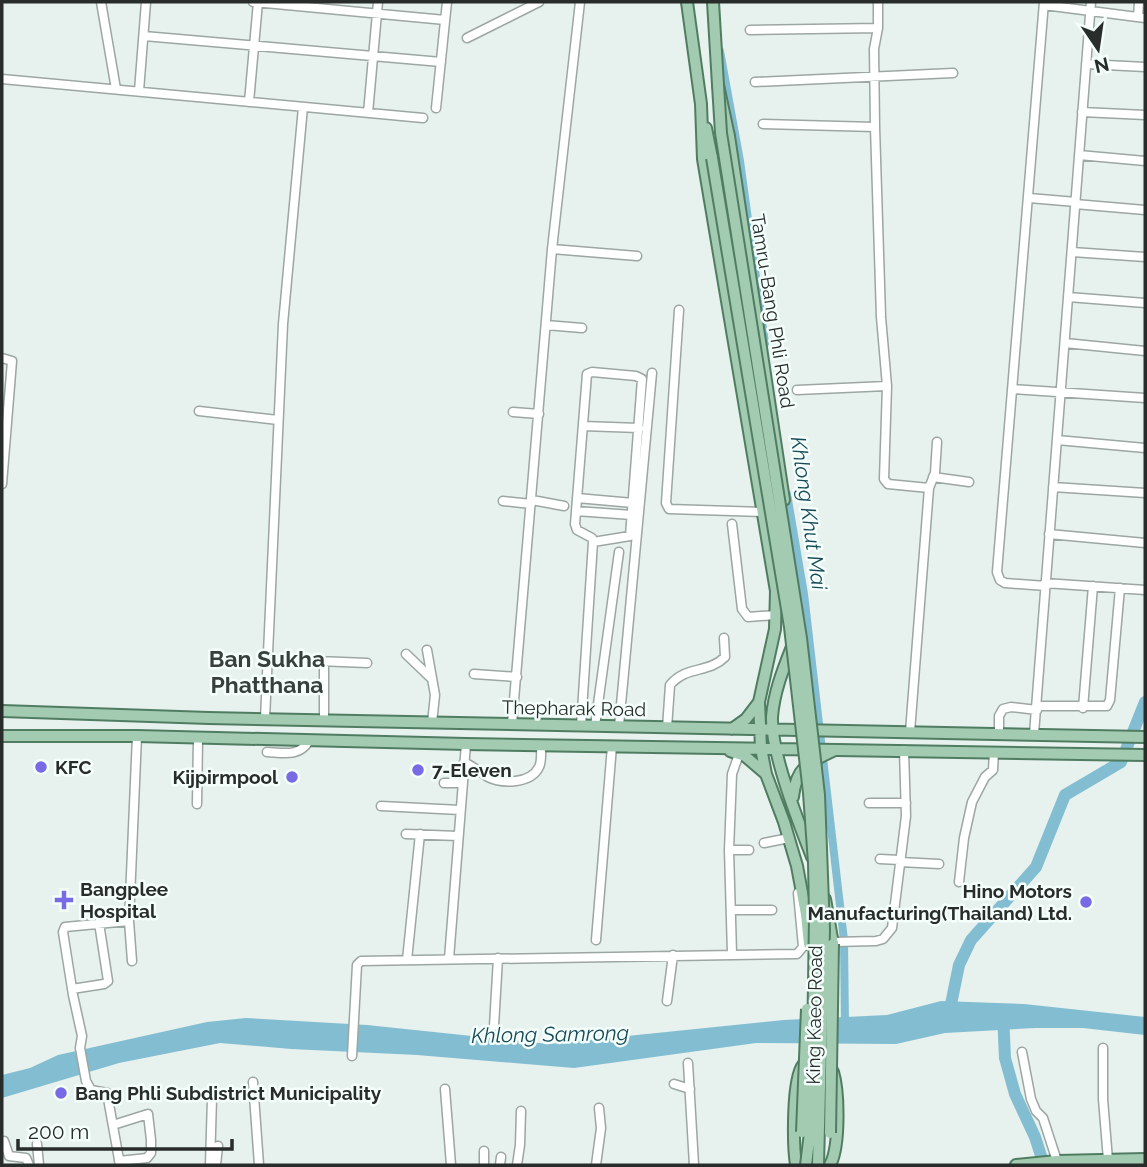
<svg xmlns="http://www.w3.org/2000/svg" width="1147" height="1167" font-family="Raleway,sans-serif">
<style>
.water{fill:#83bdd1}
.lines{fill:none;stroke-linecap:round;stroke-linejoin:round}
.canal{stroke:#83bdd1;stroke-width:8}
.river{stroke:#83bdd1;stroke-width:12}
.minor-casing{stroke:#9ca6a3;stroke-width:11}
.major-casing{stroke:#507d62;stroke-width:14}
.minor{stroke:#fff;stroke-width:8}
.major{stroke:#a3cbb2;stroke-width:10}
.major-bridge-casing{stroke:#507d62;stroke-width:14;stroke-linecap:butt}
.major-bridge{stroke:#a3cbb2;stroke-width:10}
.poi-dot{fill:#7869e4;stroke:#f4fefb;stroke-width:2.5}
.labels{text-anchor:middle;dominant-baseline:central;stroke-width:5;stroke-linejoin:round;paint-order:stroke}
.street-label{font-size:19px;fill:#282c2b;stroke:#f4fefb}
.poi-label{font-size:19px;font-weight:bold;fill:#282c2b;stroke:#f4fefb;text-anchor:start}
.water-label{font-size:21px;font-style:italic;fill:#174a58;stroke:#f4fefb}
.quarter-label{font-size:23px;font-weight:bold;fill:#38403e;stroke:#f4fefb}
</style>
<rect width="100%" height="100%" fill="#e7f1ee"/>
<path class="water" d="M941,1001L1024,1004L1145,1017V1035L1083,1028H1035L945,1033L896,1044L756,1043L574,1068L417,1055L291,1049L220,1043L119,1063L2,1098V1075L30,1068L58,1055L207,1022L246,1018L367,1025L549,1044L784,1020L887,1015Z"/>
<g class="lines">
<path class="canal" d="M720,51L740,161L765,343
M787,494L804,594L844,940L845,1027"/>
<path class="river" d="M949,1014L959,965L971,940L1036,867L1065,795L1121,762L1145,702
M1003,1015L1005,1058L1015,1094L1035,1137L1044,1165"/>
<g class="minor-casing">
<path id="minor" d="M101,2L116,89
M253,2L445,20
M878,2V28L874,49L875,127L881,317L887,386L884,479L888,484L929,488L910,732
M1044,2L997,572L1000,580L1005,583L1046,586
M1044,5L1145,18
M1138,17L1139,2
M750,30L878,28
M144,36L441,62
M467,38L539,2
M1086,64L1145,67
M2,79L423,118
M755,82L953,73
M139,91L146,2
M249,102L258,2
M436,108L447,2
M1082,112L1145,115
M368,113L378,2
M763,124L875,127
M1079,155L1145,161
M1029,198L1076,202
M1075,204L1145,210
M552,249L637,256
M1072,252L1145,257
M1068,297L1145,303
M679,310L666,503L669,509L763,512
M546,325L582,328
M1065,343L1145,351
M2,358L12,361L2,484
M592,372L636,376L642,379L630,536L593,542L592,538L577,530L575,524L587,374Z
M1013,389L1145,398
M797,390L887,386
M199,411L278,420
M513,412L539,414
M583,426L639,428
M1057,440L1145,448
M933,477L969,482
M1053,487L1145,493
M929,488L935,473L937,442
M577,498L633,503
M532,500L564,506
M503,501L531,504
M576,511L632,515
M732,524L742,609L748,617L776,615
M1049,534L1145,543
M1045,583L1145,590
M427,650L435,695L432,723
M406,654L432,679
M268,659L367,663
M324,661V721
M474,674L517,677
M1037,706H1107L1110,700L1120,588
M1083,708L1093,586
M265,719L283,324L303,107
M512,724L552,249L580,2
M581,726L593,542
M595,726L619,552
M619,726L652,373
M667,728L670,685C687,665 708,674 725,657L724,638
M999,734V716L1003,709L1011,707L1037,710
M1034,734L1091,2
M267,752C284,753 299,757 309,741
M464,762C472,766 480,772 488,777C502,784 531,784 539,767C542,762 541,752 541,745
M444,783H462
M869,803H906
M197,804L198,738
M381,806L460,810
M406,834L458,836
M764,843L789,838
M729,850H749
M880,859L900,860
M900,862L939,864
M959,882L964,838L972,802L985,777L993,770L994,752
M731,910H772
M596,940L612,746
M833,942L876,941L883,939L892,928L906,816L904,750
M732,954L729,850L732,774L739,754
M449,959L466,744
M407,960L420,834
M132,961L129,921L137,736
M72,989L104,984L108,981L99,923
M667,1001L673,955
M494,1026L498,958
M1103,1048V1099L1108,1160
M1022,1052L1031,1099L1036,1111L1043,1118L1057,1161
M352,1056L357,965L361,961L797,954L803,947L798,893
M688,1063L694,1165
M253,1082L259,1165
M674,1084L690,1089
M445,1089L451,1165
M113,1125L148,1114L151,1140V1153L147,1158L119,1161
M4,1141L9,1156L26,1158L29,1165
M37,1144L39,1165
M120,1165L107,1093L91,1090L86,1081L80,1048L82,1036L73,995L63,932L65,927L129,921
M210,1165L212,1098
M216,1165L218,1146
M484,1165V1151
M500,1165L501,1157
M517,1165L520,1145L521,1111
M596,1165L601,1128L599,1108"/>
</g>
<g class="major-casing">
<path id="major" d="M687,2L701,104L703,159L776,591L775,629L759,702L761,748L766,774L784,822L797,866L806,914L809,944
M713,2L718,85L729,136L784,500
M706,128L712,158
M793,644C784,667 774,691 772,717C771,753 798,821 812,857
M2,711L209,718L1145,737
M732,729L746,719L759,702
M2,736H137L466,744L1145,755
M730,751L745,756L766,774
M793,797C796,767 809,762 835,750
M825,899L833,944
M796,1165C793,1145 792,1079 803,1065H810
M830,1165C840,1147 839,1092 833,1072
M1016,1165L1057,1161L1145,1159"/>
</g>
<use href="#minor" class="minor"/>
<use href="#major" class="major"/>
<g class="major-bridge-casing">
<path id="major-bridge" d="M718,85L721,133L801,638L819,795L824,930L818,1165
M712,158L790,627L809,793L814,863L815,917L812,1116L806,1165
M802,1132L807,1009
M830,1133L833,944"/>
</g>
<use href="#major-bridge" class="major-bridge"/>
</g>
<g class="poi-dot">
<circle cx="41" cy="767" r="7"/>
<circle cx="418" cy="770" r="7"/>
<circle cx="292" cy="777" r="7"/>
<path d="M60.5 889.5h7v7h7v7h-7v7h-7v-7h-7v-7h7z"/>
<circle cx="1086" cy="902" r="7"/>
<circle cx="61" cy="1093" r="7"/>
</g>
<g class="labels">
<g class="street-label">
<text transform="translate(773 311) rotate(81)">Tamru-Bang Phli Road</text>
<text transform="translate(574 708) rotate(1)">Thepharak Road</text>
<text transform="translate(814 1015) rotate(-89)">King Kaeo Road</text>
</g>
<g class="poi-label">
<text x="55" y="767">KFC</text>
<text x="432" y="770">7-Eleven</text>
<text x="278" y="777" text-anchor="end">Kijpirmpool</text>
<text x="80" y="889">Bangplee<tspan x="80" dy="22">Hospital</tspan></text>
<text x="1072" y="891" text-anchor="end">Hino Motors<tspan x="1072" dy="22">Manufacturing(Thailand) Ltd.</tspan></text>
<text x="75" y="1093">Bang Phli Subdistrict Municipality</text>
</g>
<g class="water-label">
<text transform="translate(809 513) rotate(82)">Khlong Khut Mai</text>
<text transform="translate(550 1034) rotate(-1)">Khlong Samrong</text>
</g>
<g class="quarter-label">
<text x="267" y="658">Ban Sukha<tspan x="267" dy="26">Phatthana</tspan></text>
</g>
</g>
<rect width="1147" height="1167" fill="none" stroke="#282c2b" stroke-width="7"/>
<g transform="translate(1098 49) rotate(167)" stroke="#f4fefb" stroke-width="5" paint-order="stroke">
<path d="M0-5L12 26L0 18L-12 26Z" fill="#282c2b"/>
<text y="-10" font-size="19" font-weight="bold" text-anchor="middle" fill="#282c2b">N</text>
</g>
<path d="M18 1139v10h214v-10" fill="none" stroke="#282c2b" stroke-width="3.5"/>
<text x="28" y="1139" font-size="21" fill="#282c2b" stroke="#f4fefb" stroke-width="5" paint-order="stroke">200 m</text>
</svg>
